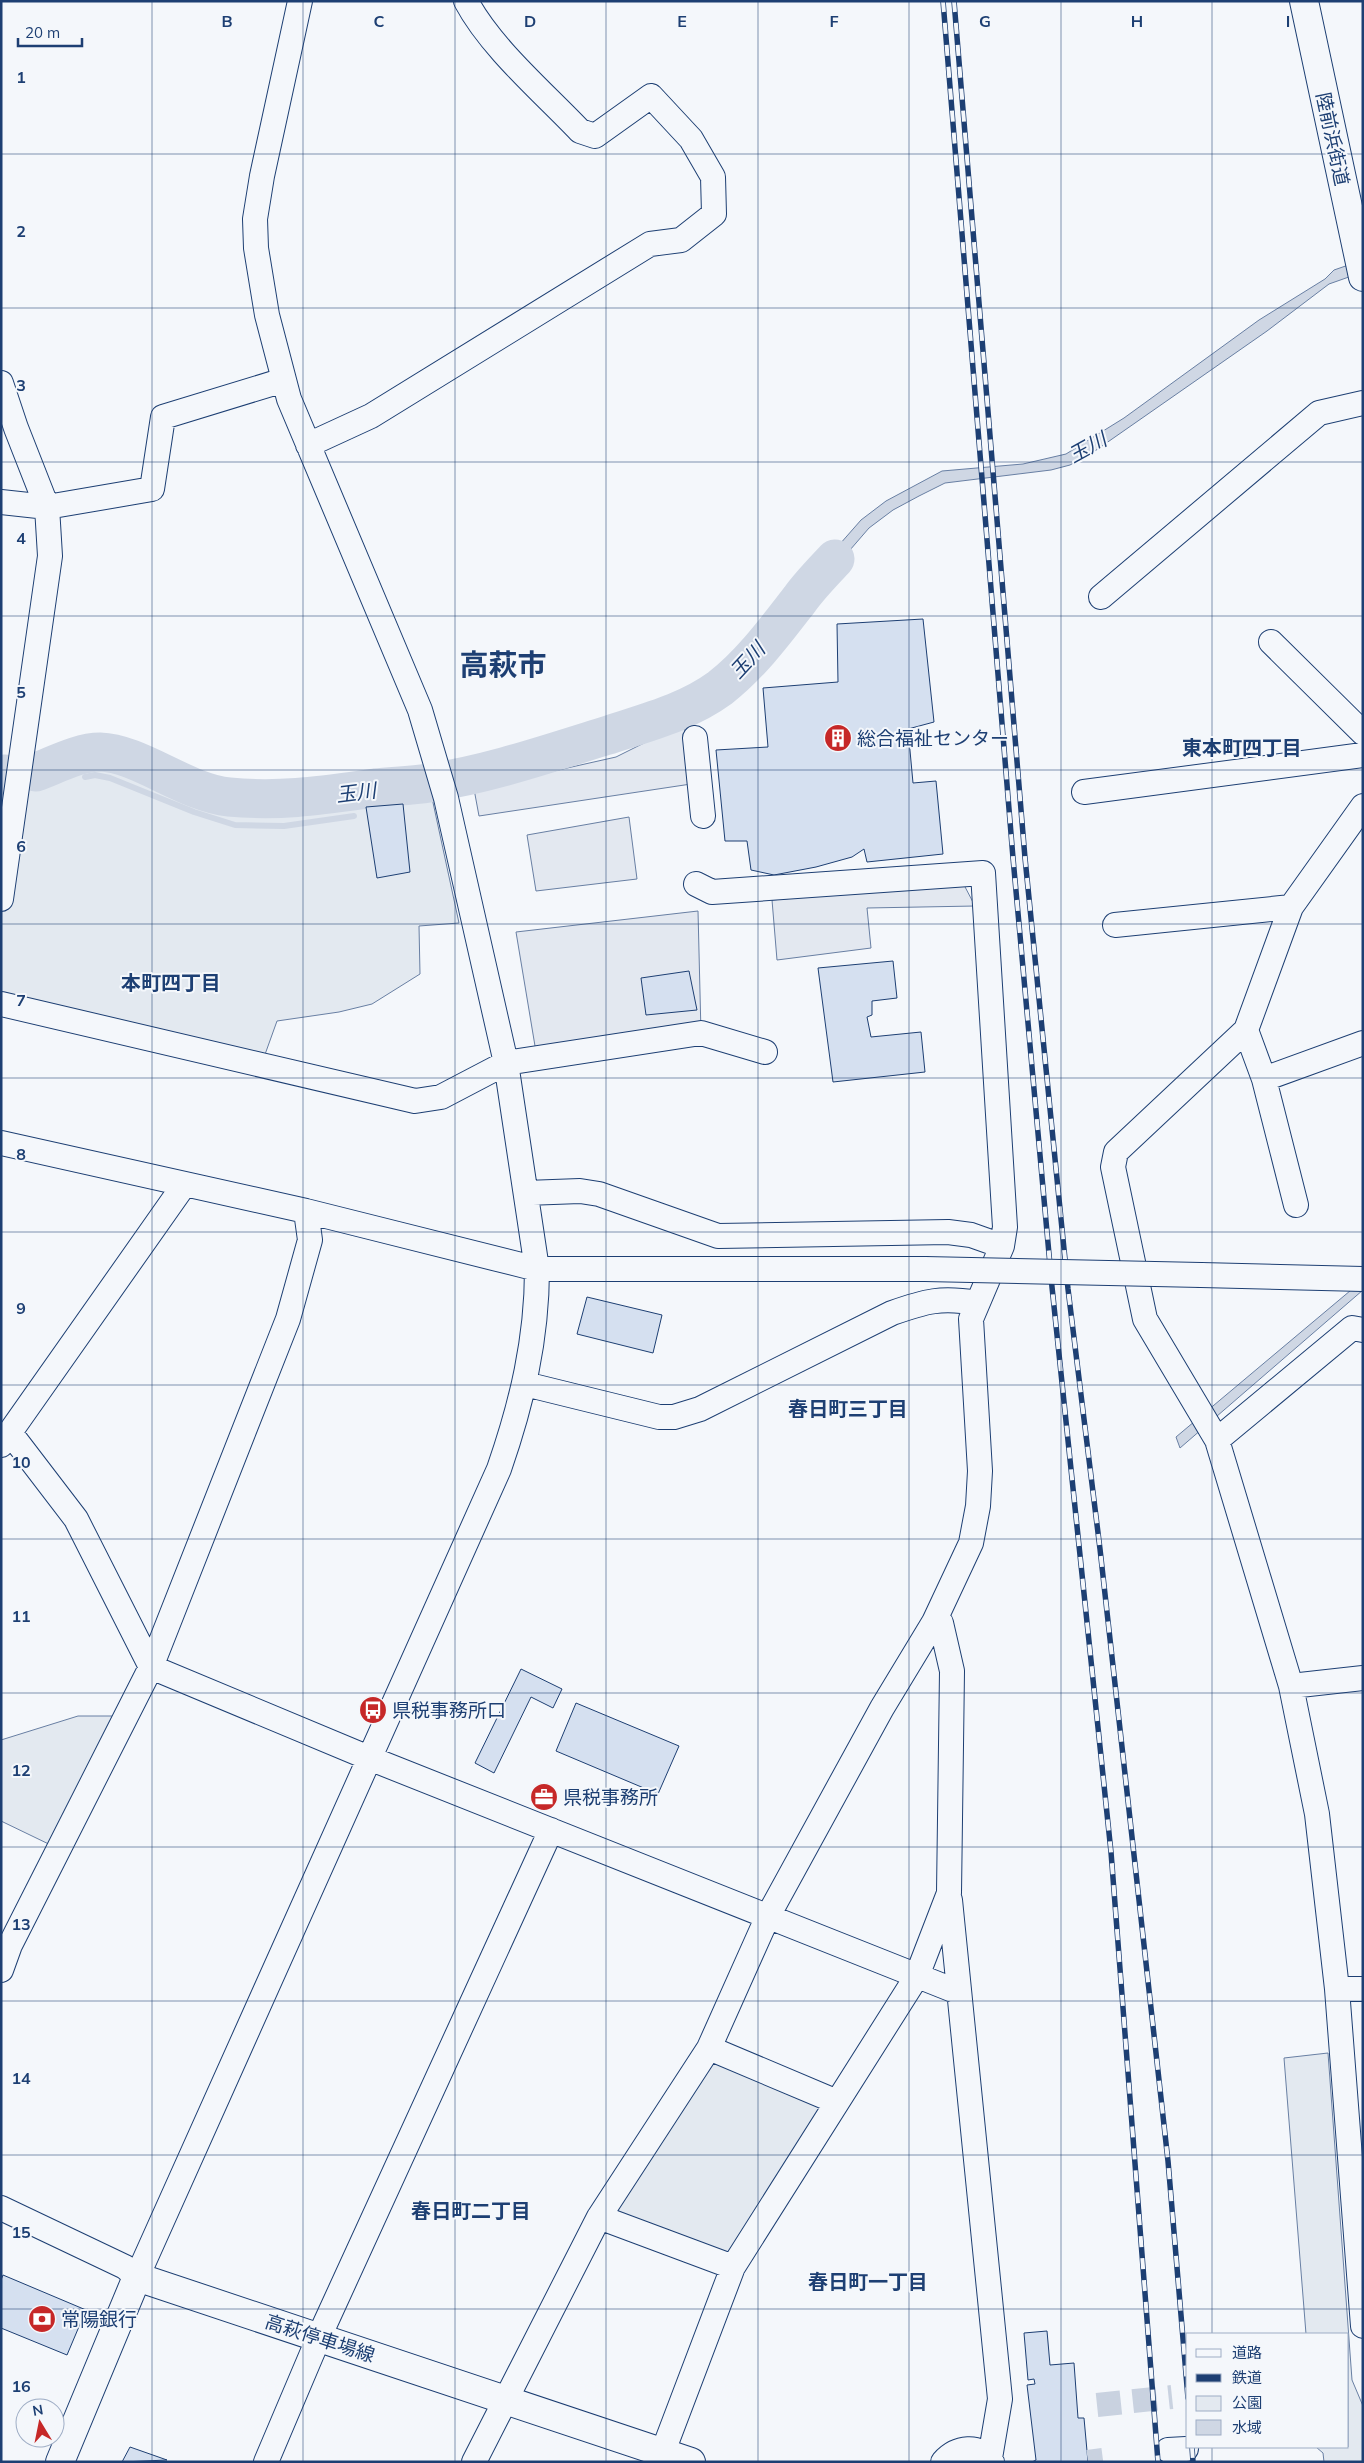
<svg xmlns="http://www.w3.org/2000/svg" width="1364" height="2463" font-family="Mulish,'Noto Sans JP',sans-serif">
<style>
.green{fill:#e3e9f0;stroke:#687fa3}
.parking{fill:#e3e8f0;stroke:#687fa3}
.water{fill:#cfd7e4;stroke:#687fa3}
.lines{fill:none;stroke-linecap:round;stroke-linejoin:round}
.stream{stroke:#cfd7e4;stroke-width:6}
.river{stroke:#cfd7e4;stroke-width:39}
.building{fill:#d5e0f0;stroke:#1d3f73}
.minor-tunnel{stroke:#c9d2e0;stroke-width:24;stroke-dasharray:24 12;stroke-linecap:butt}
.minor-casing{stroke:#1d3f73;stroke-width:26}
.major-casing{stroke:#1d3f73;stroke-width:30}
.highway-casing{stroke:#1d3f73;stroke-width:30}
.minor{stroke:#f4f7fb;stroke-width:24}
.major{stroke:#f4f7fb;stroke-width:28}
.highway{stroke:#f4f7fb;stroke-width:28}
.rail-casing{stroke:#1d3f73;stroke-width:5.5}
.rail{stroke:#f4f7fb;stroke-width:4;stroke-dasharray:11;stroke-linecap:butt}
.minor-bridge-casing{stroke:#1d3f73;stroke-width:26;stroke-linecap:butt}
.minor-bridge{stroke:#f4f7fb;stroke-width:24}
.grid{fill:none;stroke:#1d3f73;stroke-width:1;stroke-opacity:0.55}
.labels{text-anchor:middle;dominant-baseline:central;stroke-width:4;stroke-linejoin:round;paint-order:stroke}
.street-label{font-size:19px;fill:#1d3f73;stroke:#f4f7fb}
.poi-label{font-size:19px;fill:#1d3f73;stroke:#f4f7fb;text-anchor:start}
.water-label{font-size:20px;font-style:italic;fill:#1d3f73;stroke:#f4f7fb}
.neighbourhood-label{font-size:20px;font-weight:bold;fill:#1d3f73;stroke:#f4f7fb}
.town-label{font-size:29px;font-weight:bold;fill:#1d3f73;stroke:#f4f7fb}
.grid-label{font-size:16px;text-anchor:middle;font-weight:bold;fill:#1d3f73;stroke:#f4f7fb;stroke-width:4;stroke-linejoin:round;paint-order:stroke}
</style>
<rect width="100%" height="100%" fill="#f4f7fb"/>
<path class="green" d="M97,752L201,789L246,798L368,791L429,784L459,923L419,926L420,974L372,1004L339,1012L277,1021L263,1060L1,999V913L18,792L54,766Z
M78,1716H126L59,1849L1,1821V1740Z
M709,2048L837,2102L733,2267L599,2217Z
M1328,2053L1352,2380L1363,2406V2462H1324L1323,2453L1316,2447H1348V2334H1306L1284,2058Z"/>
<path class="parking" d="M684,723L691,784L479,816L474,789L616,757Z
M629,817L637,879L536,891L527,835Z
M963,883L975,906L867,908L871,948L777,960L772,900Z
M698,911L701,1033L537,1058L516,932Z"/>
<path class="water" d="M1363,260V272L1329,284L1267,331L1092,453L1070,465L1051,470L945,483L919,496L893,510L869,528L805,602L796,594L861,520L886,501L942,471L1023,464L1066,454L1124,418L1259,320L1325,279L1334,270Z
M1363,1280V1290L1180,1448L1176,1437Z"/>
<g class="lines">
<path class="stream" d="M85,777L95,775L110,778L194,812L235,825L284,826L354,816"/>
<path class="river" d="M36,772C55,765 79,752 100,752C139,753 186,793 229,797C282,802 324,795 375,788C393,786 411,786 429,783C489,774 547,754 605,736C644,723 686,713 720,688C751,664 776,630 800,599C810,585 823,572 835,559
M1,776L5,774"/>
</g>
<path class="building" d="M923,619L934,722L908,729L913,783L936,781L943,854L867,862L864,849L852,857L816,867L774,875L751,870L747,841H725L716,750L768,747L763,688L838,682L837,624Z
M403,804L410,872L377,878L366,807Z
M893,961L897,998L872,1001V1015L867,1017L871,1037L921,1032L925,1072L833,1082L818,968Z
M689,971L697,1010L646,1015L641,978Z
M587,1297L662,1315L653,1353L577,1334Z
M521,1669L562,1689L553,1708L531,1697L494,1773L475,1763Z
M576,1703L679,1746L658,1794L556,1751Z
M3,2275L86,2310L67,2355L1,2328V2280Z
M1047,2331L1050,2365L1074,2363L1078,2418H1084L1088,2462H1032L1036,2460L1027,2385L1035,2384L1034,2379L1028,2380L1024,2333Z
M130,2447L167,2460L122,2462Z"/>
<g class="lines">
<path class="minor-tunnel" d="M1097,2405L1172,2397
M1088,2462L1103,2460"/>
<g class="minor-casing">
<path id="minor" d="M1,383L16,428L47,507L50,556L1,899
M308,445L371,416L650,244L681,240L714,214L713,177L691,139L651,96L595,136L580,131C543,92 491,48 466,1
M1,502L47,507L152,489L163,417L284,380
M1101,597L1319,413L1363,403
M1271,642L1363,733
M695,738L703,816
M1084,792L1363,755
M1363,806L1291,907L1246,1030L1116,1152L1113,1167L1145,1319L1217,1440L1291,1686L1317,1814L1337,1989L1363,2326
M1115,925L1291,907
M1,1004L415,1101L441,1097L506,1063L701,1033L765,1052
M1246,1030L1264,1079L1296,1205
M1264,1079L1363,1043
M1,1143L306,1211L537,1269H925
M526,1193L580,1191L599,1194L718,1236L948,1232L971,1235L1002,1246
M306,1211L310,1240L288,1319L151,1667L369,1758L958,1992
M1201,1275L1363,1279
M525,1384L659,1417H674L700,1409L892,1313C926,1301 941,1297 977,1303
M1217,1440L1352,1328L1363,1330
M1,1445L184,1185
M1291,1686L1363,1678
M950,1900L1000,2399L990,2458
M1,1970L10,1945L151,1667L76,1519L11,1434
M1337,1989H1363
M709,2048L837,2102
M1,2208L125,2267L137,2277L499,1469C522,1403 537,1339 537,1269L506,1063L446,798L420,710L289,399L267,315L256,248L255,219L262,176L300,1
M599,2217L733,2267
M1168,2450L1186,2449
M266,2462L319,2337L551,1830
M474,2462L599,2217L709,2048L768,1916L882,1708L934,1622L971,1543L978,1506L980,1471L971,1319L1002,1246L1005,1227L983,873L712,892L696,884
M659,2462L733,2267L917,1976L949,1893L952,1671L941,1623L934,1622
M943,2462C956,2447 980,2443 992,2462"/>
</g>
<g class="major-casing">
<path id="major" d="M60,2462L137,2277L691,2462"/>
</g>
<g class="highway-casing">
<path id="highway" d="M1304,1L1363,277"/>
</g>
<use href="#minor" class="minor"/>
<use href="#major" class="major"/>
<use href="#highway" class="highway"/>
<g class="rail-casing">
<path id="rail" d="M943,1L1013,858L1052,1287L1111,1852L1158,2462
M954,1L1025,858L1068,1289L1100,1549L1168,2161L1188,2398
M1192,2447L1193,2462"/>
</g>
<use href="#rail" class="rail"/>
<g class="minor-bridge-casing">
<path id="minor-bridge" d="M925,1269L1201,1275"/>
</g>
<use href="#minor-bridge" class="minor-bridge"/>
</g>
<path class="grid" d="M152,1V2462M303,1V2462M455,1V2462M606,1V2462M758,1V2462M909,1V2462M1061,1V2462M1212,1V2334M1,154H1363M1,308H1363M1,462H1363M1,616H1363M1,770H1363M1,924H1363M1,1078H1363M1,1232H1363M1,1385H1363M1,1539H1363M1,1693H1363M1,1847H1363M1,2001H1363M1,2155H1363M1,2309H1363M1212,2447V2462"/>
<defs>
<g id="building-disc" transform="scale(1.4375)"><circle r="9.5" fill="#c62828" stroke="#f4f7fb"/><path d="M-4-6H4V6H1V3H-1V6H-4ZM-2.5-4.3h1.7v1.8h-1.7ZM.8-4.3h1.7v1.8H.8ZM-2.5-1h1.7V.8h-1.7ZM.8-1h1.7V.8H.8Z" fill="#fff"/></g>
<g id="bus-disc" transform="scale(1.4375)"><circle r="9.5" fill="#c62828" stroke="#f4f7fb"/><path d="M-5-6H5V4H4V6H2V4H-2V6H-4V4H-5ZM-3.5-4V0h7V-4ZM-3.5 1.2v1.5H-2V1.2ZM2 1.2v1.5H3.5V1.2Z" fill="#fff"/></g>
<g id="office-disc" transform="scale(1.4375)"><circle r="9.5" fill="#c62828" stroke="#f4f7fb"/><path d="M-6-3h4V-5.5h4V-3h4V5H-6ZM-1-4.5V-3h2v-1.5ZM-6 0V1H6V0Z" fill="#fff"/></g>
<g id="bank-disc" transform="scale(1.4375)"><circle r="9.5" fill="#c62828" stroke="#f4f7fb"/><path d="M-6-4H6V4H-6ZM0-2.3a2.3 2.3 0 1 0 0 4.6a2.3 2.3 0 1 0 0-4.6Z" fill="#fff"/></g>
</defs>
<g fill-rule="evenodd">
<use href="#building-disc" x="838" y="738"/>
<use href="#bus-disc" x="373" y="1710"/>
<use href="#office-disc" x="544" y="1797"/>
<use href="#bank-disc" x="42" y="2319"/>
</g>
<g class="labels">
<g class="street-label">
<text transform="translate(1333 139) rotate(78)">陸前浜街道</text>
<text transform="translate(320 2338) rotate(18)">高萩停車場線</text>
</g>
<g class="poi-label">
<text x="857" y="738">総合福祉センター</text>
<text x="392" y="1710">県税事務所口</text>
<text x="563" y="1797">県税事務所</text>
<text x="61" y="2319">常陽銀行</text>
</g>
<g class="water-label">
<text transform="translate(1087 447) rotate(-29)">玉川</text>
<text transform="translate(747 660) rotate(-47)">玉川</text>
<text transform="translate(356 792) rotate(-7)">玉川</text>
</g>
<g class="neighbourhood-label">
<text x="1242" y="747">東本町四丁目</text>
<text x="171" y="982">本町四丁目</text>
<text x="848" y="1408">春日町三丁目</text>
<text x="471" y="2210">春日町二丁目</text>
<text x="868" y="2281">春日町一丁目</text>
</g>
<g class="town-label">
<text x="503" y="664">高萩市</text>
</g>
</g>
<g class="grid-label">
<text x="227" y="27">B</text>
<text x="379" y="27">C</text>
<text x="530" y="27">D</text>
<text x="682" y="27">E</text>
<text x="834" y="27">F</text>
<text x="985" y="27">G</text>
<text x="1137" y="27">H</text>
<text x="1288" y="27">I</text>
<text x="21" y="83">1</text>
<text x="21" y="237">2</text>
<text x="21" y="391">3</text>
<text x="21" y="544">4</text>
<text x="21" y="698">5</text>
<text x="21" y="852">6</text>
<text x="21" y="1006">7</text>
<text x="21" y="1160">8</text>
<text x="21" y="1314">9</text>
<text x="21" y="1468">10</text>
<text x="21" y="1622">11</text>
<text x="21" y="1776">12</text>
<text x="21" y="1930">13</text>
<text x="21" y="2084">14</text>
<text x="21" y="2238">15</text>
<text x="21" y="2392">16</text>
</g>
<rect width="1364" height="2463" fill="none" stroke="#1d3f73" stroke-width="5"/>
<rect x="1186" y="2333" width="162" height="115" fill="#f4f7fb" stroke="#9eadc5"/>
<rect x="1196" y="2349" width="25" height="8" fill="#f4f7fb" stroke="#9eadc5"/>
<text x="1232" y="2358" font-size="15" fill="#1d3f73">道路</text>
<rect x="1196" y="2374" width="25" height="8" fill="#1d3f73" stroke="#9eadc5"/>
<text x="1232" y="2383" font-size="15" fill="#1d3f73">鉄道</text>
<rect x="1196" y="2396" width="25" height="15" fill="#e3e9f0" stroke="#9eadc5"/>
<text x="1232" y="2408" font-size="15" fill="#1d3f73">公園</text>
<rect x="1196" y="2420" width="25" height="15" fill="#cfd7e4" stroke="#9eadc5"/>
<text x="1232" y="2433" font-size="15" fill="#1d3f73">水域</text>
<g transform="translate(40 2423) rotate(350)"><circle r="24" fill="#f4f7fb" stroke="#9eadc5"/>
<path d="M0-4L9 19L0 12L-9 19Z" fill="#c62828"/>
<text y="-8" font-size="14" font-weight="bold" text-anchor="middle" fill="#1d3f73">N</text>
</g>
<path d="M18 38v8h64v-8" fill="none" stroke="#1d3f73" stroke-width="2.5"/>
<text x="25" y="38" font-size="15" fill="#1d3f73" stroke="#f4f7fb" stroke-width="4" paint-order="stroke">20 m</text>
</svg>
